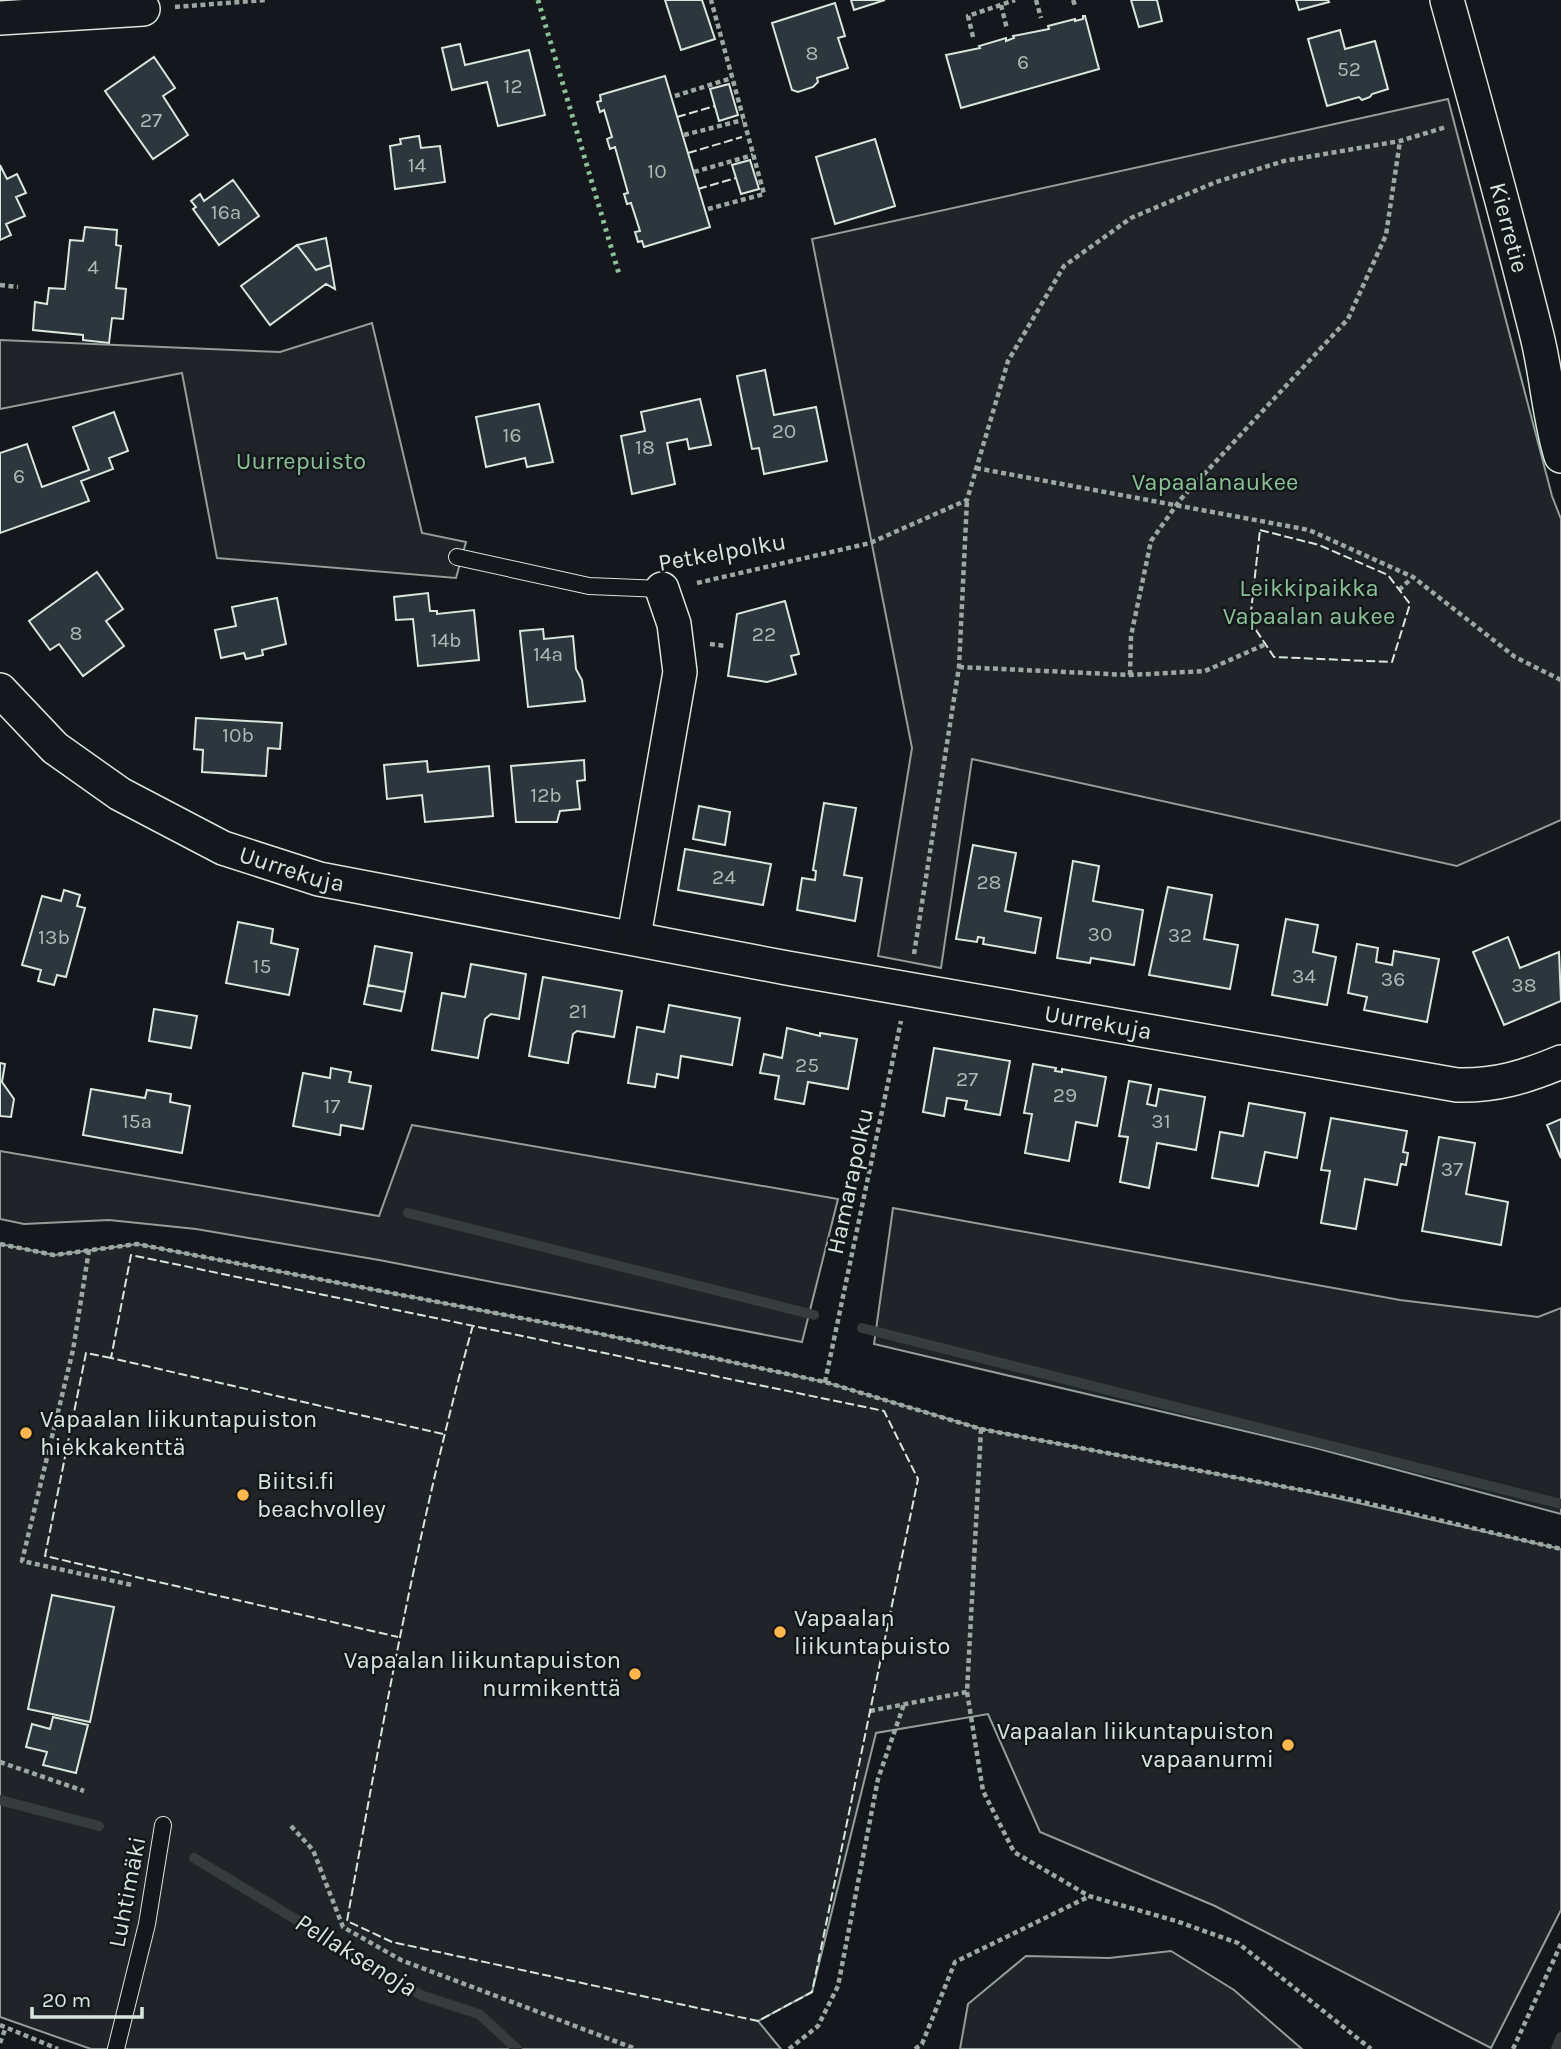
<svg xmlns="http://www.w3.org/2000/svg" width="1561" height="2049" font-family="Karla,sans-serif">
<style>
.green{fill:#202428;stroke:#939e99;stroke-width:2}
.lines{fill:none;stroke-linecap:round;stroke-linejoin:round}
.stream{stroke:#363b3e;stroke-width:10}
.building{fill:#2c363c;stroke:#d8e6dc;stroke-width:2}
.service-casing{stroke:#d8e6dc;stroke-width:18}
.minor-casing{stroke:#d8e6dc;stroke-width:36}
.path{stroke:#9da8a2;stroke-width:4.5;stroke-dasharray:5 3.5;stroke-linecap:butt}
.service{stroke:#14181c;stroke-width:16}
.minor{stroke:#14181c;stroke-width:33}
.hedge{stroke:#8ac095;stroke-width:5;stroke-dasharray:3.5 5;stroke-linecap:butt}
.fence{stroke:#d8e6dc;stroke-width:2;stroke-dasharray:9 3.5;stroke-linecap:butt}
.poi-dot{fill:#ffb74d;stroke:#14181c;stroke-width:2.5}
.labels{text-anchor:middle;dominant-baseline:central;stroke-width:5;stroke-linejoin:round;paint-order:stroke}
.number-label{font-size:21px;fill:#adbab4}
.street-label{font-size:24px;fill:#d8e6dc;stroke:#14181c}
.park-label{font-size:24px;fill:#8ac095;stroke:#14181c}
.poi-label{font-size:24px;fill:#d8e6dc;stroke:#14181c;text-anchor:start}
.water-label{font-size:26px;font-style:italic;fill:#d8e6dc;stroke:#14181c}
</style>
<rect width="100%" height="100%" fill="#14181c"/>
<path class="green" d="M1448,99L1552,496L1561,519V820L1457,866L972,759L941,968L878,956L912,748L812,239Z
M372,323L422,533L466,542L456,578L217,558L182,373L0,409V340L280,352Z
M412,1125L838,1199L802,1342L379,1260L196,1229L109,1220L24,1224L0,1219V1151L379,1216Z
M893,1208L1400,1300L1538,1317L1561,1308V1514L1312,1447L874,1344Z
M0,1244L54,1255L137,1244L573,1328L825,1382L982,1429L1296,1489L1561,1549V1910L1491,2048L1215,1906L1040,1832L988,1714L876,1733L812,1992L758,2021L781,2049H91L0,2017Z
M1171,1951L1234,1990L1302,2049H960L968,2004L1026,1956L1109,1958Z"/>
<g class="lines">
<path class="stream" d="M408,1213L814,1315
M862,1328L1561,1504
M0,1800L99,1826
M194,1858L423,1996L479,2014L517,2049
M1556,2049L1561,2037"/>
</g>
<path class="building" d="M665,0H702L715,39L681,50Z
M851,0H885L854,10Z
M1131,0H1157L1162,21L1139,27Z
M1296,0H1328L1329,2L1299,10Z
M835,3L845,36L838,38L848,68L817,78L818,82L813,87L798,92L792,90L772,23Z
M1083,16H1085L1099,69L961,108L946,55L980,48L979,46L1006,38V41L1014,38L1013,36L1049,29L1048,26L1075,19V21L1083,19Z
M1340,30L1345,49L1375,41L1388,89L1372,94L1370,97L1362,100L1359,97L1327,106L1308,39Z
M460,44L465,65L529,50L545,115L498,126L487,82L452,90L442,48Z
M154,57L175,88L163,96L188,135L153,159L105,91Z
M665,76L710,227L644,247L642,241L638,242L635,232L640,231L631,203L627,204L624,194L628,193L615,147L610,149L607,139L612,137L604,110L600,112L597,102L601,101L600,95Z
M729,84L738,115L719,121L710,89Z
M419,136L421,148L440,146L445,182L395,189L390,146L401,144L400,139Z
M875,139L895,206L835,224L816,157Z
M750,160L759,189L741,194L732,165Z
M0,165L7,179L17,174L26,193L16,197L25,216L6,224L11,235L0,240Z
M233,180L259,216L219,245L193,209L196,207L191,201L200,194L204,201Z
M85,227L117,230L116,245L121,246L116,288L126,289L123,319L112,318L109,343L83,340V335L33,330L35,302L47,304L49,288L65,289L70,240L83,241Z
M326,238L331,265L316,270L297,245Z
M297,245L316,270L331,265L335,289L326,284L270,325L241,286Z
M765,370L774,415L816,407L827,461L764,474L759,448L752,449L737,376Z
M700,399L711,445L689,449L687,439L667,443L675,484L632,494L621,436L645,431L641,412Z
M539,404L553,462L527,467L525,458L486,467L476,417Z
M114,412L128,451L109,458L113,469L81,481L89,501L0,533V453L27,444L42,487L89,470L73,427Z
M97,572L123,609L106,621L124,646L83,676L59,644L50,650L29,621Z
M428,593L430,611H437V614L474,610L479,660L418,666L413,619L396,620L394,597Z
M277,598L286,644L262,650L263,655L246,659L244,653L221,658L215,630L236,626L232,607Z
M785,601L799,654L791,656L796,674L767,682L728,676L737,614Z
M543,629L544,639L573,636L576,669L582,680L585,701L528,707L520,631Z
M196,718L282,723L280,749L268,748L266,776L202,772L203,750L194,749Z
M584,760L585,780L577,781L580,809L560,811L557,822H516L511,766Z
M427,761L428,772L489,766L493,816L425,822L422,795L387,799L384,765Z
M824,803L856,808L844,875L862,878L855,921L797,910L802,878L815,880L816,871L813,870Z
M699,806L730,812L725,845L693,839Z
M973,845L1016,853L1005,911L1041,918L1035,953L983,944L984,938L978,937L977,942L956,939Z
M685,849L771,864L763,905L678,890Z
M1073,861L1099,866L1093,901L1143,910L1134,965L1091,958L1090,963L1057,958Z
M1168,887L1212,895L1204,939L1238,945L1230,989L1149,975Z
M64,890L80,895L77,906L85,908L66,977L57,975L54,985L38,981L41,970L22,965L42,896L61,901Z
M1286,919L1318,925L1313,952L1336,957L1327,1005L1272,995Z
M238,922L273,929L271,943L298,949L289,995L226,983Z
M1508,937L1520,968L1559,952L1561,1001L1504,1025L1473,952Z
M1357,944L1378,948L1376,962L1392,965L1394,951L1439,959L1427,1022L1364,1010L1367,997L1348,993Z
M375,946L412,953L405,992L368,985Z
M471,964L526,974L519,1019L491,1014L485,1019L478,1058L432,1050L442,993L465,997Z
M543,977L622,991L614,1037L577,1031L573,1034L568,1063L529,1056Z
M368,985L405,992L401,1011L364,1004Z
M669,1005L740,1018L732,1065L681,1056L678,1078L657,1074L655,1087L628,1083L637,1027L664,1032Z
M154,1009L197,1016L191,1048L149,1041Z
M787,1028L820,1036V1033L857,1039L848,1089L808,1082L804,1104L775,1099L779,1076L760,1073L764,1054L782,1058Z
M934,1048L1010,1061L1000,1115L965,1109L967,1101L947,1098L944,1116L923,1112Z
M0,1063L5,1064L2,1082L14,1099L11,1117L0,1116Z
M1033,1064L1056,1068L1055,1071L1062,1072V1069L1106,1077L1097,1126L1076,1122L1069,1161L1025,1153L1032,1114L1024,1113Z
M331,1068L351,1072L349,1082L371,1086L363,1129L341,1125L340,1135L293,1126L303,1073L330,1078Z
M1129,1081L1151,1085L1147,1104L1156,1106L1159,1089L1205,1097L1196,1150L1157,1143L1149,1188L1120,1182L1128,1137L1119,1136Z
M91,1089L145,1098L147,1090L171,1094L170,1102L190,1106L182,1153L83,1135Z
M1249,1103L1305,1113L1297,1158L1265,1152L1258,1186L1212,1178L1220,1132L1243,1136Z
M1331,1118L1407,1131L1403,1152L1408,1153L1406,1165L1401,1164L1397,1185L1365,1179L1356,1229L1321,1223L1330,1171L1321,1170Z
M1561,1119V1158L1547,1125Z
M1439,1137L1475,1143L1466,1194L1508,1202L1501,1245L1422,1231Z
M52,1595L114,1607L90,1722L28,1709Z
M53,1717L88,1725L76,1773L43,1765L47,1752L26,1747L32,1724L50,1729Z"/>
<g class="lines">
<g class="service-casing">
<path id="service" d="M457,557L589,586L662,589
M116,2049L147,1924L163,1825"/>
</g>
<g class="minor-casing">
<g id="minor">
<path id="s1" d="M1447,0C1478,112 1509,223 1537,336C1547,376 1549,417 1561,456"/>
<path d="M0,18L143,9"/>
<path id="s2" d="M0,690L55,748L120,794L223,848L319,879L787,968L1457,1085C1496,1086 1525,1077 1561,1062"/>
<path d="M634,936L680,672L674,624L662,589"/>
</g>
</g>
<path class="path" d="M1036,0L1041,18
M1073,0L1076,8
M1001,5L1007,29
M175,7L265,0
M973,37L968,16L1015,0
M675,96L732,78
M684,135L743,120
M694,172L753,155
M708,209L764,194L711,0
M0,285L18,287
M976,468L1309,530L1413,577L1515,657L1561,680
M697,583L870,543L967,500L1008,361L1064,266L1131,218L1216,182L1284,161L1400,141L1446,127
M1399,590L1413,577
M710,644L726,646
M959,667L1130,675L1205,671L1266,644
M1130,675L1131,636L1151,541L1180,500L1348,319L1386,235L1400,141
M914,954L959,667L967,500
M0,1244L54,1255L137,1244L573,1328L825,1382L981,1429L1354,1500L1561,1549
M89,1250L73,1350L22,1561L132,1585
M825,1382L901,1021
M981,1429L967,1692L983,1791L1014,1852L1089,1896L1176,1921L1238,1943L1371,2049
M870,1711L967,1692
M0,1762L84,1791
M291,1826L313,1850L343,1927L401,1960L636,2049
M0,2025L58,2049
M0,2043L6,2027
M789,2049L818,2026L838,1986L878,1779L904,1704
M915,2049L922,2044L955,1962L1088,1897
M1513,2049L1561,1944"/>
<use href="#service" class="service"/>
<use href="#minor" class="minor"/>
<path class="hedge" d="M538,0L619,274"/>
<path class="fence" d="M677,117L715,106
M688,153L742,137
M698,189L736,178
M1260,530L1319,545L1388,575L1410,604L1392,662L1274,657L1250,621Z
M111,1358L86,1353L45,1556L398,1637
M443,1434L111,1358L131,1255L884,1411L918,1479L812,1992L758,2021L392,1942L347,1921C383,1720 419,1521 473,1325"/>
</g>
<g class="poi-dot">
<circle cx="26" cy="1433" r="7"/>
<circle cx="243" cy="1495" r="7"/>
<circle cx="780" cy="1632" r="7"/>
<circle cx="635" cy="1674" r="7"/>
<circle cx="1288" cy="1745" r="7"/>
</g>
<g class="labels">
<g class="number-label">
<text x="812" y="53">8</text>
<text x="1023" y="62">6</text>
<text x="1349" y="69">52</text>
<text x="513" y="86">12</text>
<text x="151" y="120">27</text>
<text x="417" y="165">14</text>
<text x="657" y="171">10</text>
<text x="226" y="212">16a</text>
<text x="93" y="267">4</text>
<text x="784" y="431">20</text>
<text x="512" y="435">16</text>
<text x="645" y="447">18</text>
<text x="19" y="476">6</text>
<text x="76" y="633">8</text>
<text x="764" y="634">22</text>
<text x="446" y="640">14b</text>
<text x="548" y="654">14a</text>
<text x="238" y="735">10b</text>
<text x="546" y="795">12b</text>
<text x="724" y="877">24</text>
<text x="989" y="882">28</text>
<text x="1100" y="934">30</text>
<text x="1180" y="935">32</text>
<text x="54" y="937">13b</text>
<text x="262" y="966">15</text>
<text x="1304" y="976">34</text>
<text x="1393" y="979">36</text>
<text x="1524" y="985">38</text>
<text x="578" y="1011">21</text>
<text x="807" y="1065">25</text>
<text x="967" y="1079">27</text>
<text x="1065" y="1095">29</text>
<text x="332" y="1106">17</text>
<text x="137" y="1121">15a</text>
<text x="1161" y="1121">31</text>
<text x="1452" y="1169">37</text>
</g>
<g class="street-label">
<text stroke="none"><textPath href="#s1" startOffset="236">Kierretie</textPath></text>
<text transform="translate(722 552) rotate(-10)">Petkelpolku</text>
<text stroke="none"><textPath href="#s2" startOffset="348">Uurrekuja</textPath></text>
<text stroke="none"><textPath href="#s2" startOffset="1169">Uurrekuja</textPath></text>
<text transform="translate(850 1181) rotate(-78)">Hamarapolku</text>
<text transform="translate(127 1892) rotate(-79)">Luhtimäki</text>
</g>
<g class="park-label">
<text x="301" y="461">Uurrepuisto</text>
<text x="1215" y="482">Vapaalanaukee</text>
<text x="1309" y="588">Leikkipaikka<tspan x="1309" dy="28">Vapaalan aukee</tspan></text>
</g>
<g class="poi-label">
<text x="40" y="1419">Vapaalan liikuntapuiston<tspan x="40" dy="28">hiekkakenttä</tspan></text>
<text x="257" y="1481">Biitsi.fi<tspan x="257" dy="28">beachvolley</tspan></text>
<text x="794" y="1618">Vapaalan<tspan x="794" dy="28">liikuntapuisto</tspan></text>
<text x="621" y="1660" text-anchor="end">Vapaalan liikuntapuiston<tspan x="621" dy="28">nurmikenttä</tspan></text>
<text x="1274" y="1731" text-anchor="end">Vapaalan liikuntapuiston<tspan x="1274" dy="28">vapaanurmi</tspan></text>
</g>
<g class="water-label">
<text transform="translate(356 1955) rotate(31)">Pellaksenoja</text>
</g>
</g>
<path d="M32 2007v10h110v-10" fill="none" stroke="#d8e6dc" stroke-width="3.5"/>
<text x="42" y="2007" font-size="21" fill="#d8e6dc" stroke="#14181c" stroke-width="5" paint-order="stroke">20 m</text>
</svg>
